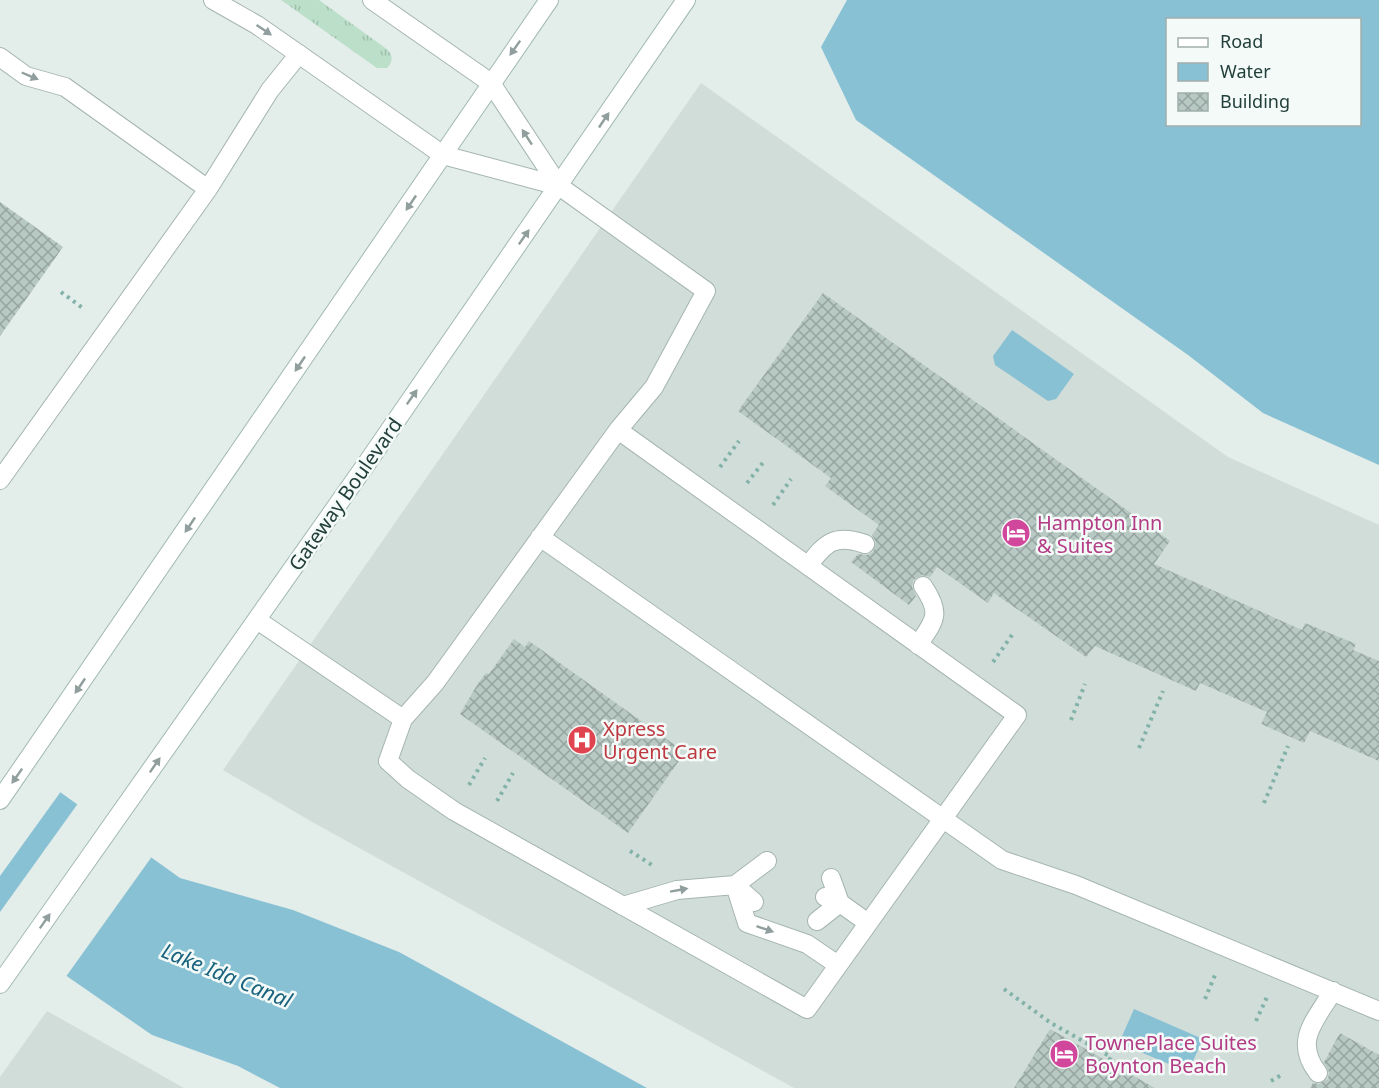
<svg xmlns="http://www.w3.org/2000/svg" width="1379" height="1088" font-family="'Noto Sans',sans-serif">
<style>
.built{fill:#d1ddd9}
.grass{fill:url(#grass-tufts)}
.water{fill:#89c1d4;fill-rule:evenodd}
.pier{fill:#e3edea}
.building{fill:url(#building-cross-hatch)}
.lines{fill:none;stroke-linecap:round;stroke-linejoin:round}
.lane-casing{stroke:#a5b5b2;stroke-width:20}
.street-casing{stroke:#a5b5b2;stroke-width:20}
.secondary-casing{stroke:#a1b9b3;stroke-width:20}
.path{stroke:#82b2a8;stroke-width:4;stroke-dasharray:3 4.5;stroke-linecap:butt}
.lane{stroke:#fff;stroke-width:18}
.street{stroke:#fff;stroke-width:18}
.secondary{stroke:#fff;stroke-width:18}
.oneway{fill:#909f9d}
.labels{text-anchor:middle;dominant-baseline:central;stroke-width:5;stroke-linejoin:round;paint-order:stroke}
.street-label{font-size:20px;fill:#223f3b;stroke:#f4faf7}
.hotel-label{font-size:20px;fill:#b23c85;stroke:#f4faf7;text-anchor:start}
.health-label{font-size:20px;fill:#be3a42;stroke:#f4faf7;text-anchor:start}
.water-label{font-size:21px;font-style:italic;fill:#19637e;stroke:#f4faf7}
</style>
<defs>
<pattern id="grass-tufts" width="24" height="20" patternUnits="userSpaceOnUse" patternTransform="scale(1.5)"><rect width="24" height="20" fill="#bbdfc9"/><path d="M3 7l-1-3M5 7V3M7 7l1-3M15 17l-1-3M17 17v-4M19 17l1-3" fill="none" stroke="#a0c0ae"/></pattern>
<pattern id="building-cross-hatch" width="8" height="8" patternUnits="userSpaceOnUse" patternTransform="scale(1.5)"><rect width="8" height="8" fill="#b8c8c3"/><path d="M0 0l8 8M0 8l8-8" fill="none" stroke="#95a4a0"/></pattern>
</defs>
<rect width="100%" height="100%" fill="#e3edea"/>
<path class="built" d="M701,83L1228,457L1379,525V1088H794L314,823L223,770Z
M47,1011L184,1088H0V1077Z"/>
<path class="grass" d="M281,0H319L388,50C393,56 393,62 387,68H377Z"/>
<path class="water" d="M847,0H1379V465L1263,413L1188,355L856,120L821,47ZM1168,20H1360V124H1168Z
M1012,330L1074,374L1056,399L1048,401L995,365L993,356Z
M0,749L180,878L293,910L399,952L647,1088H280L238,1066L152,1035L0,930Z
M1134,1009L1203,1039L1188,1072L1119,1043Z"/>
<path class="pier" d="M0,746L62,790L0,876Z
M79,802L153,855L65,978L0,933V912Z"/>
<path class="building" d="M0,202L63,247L0,336Z
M823,293L1170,541L1154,564L1302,630L1305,623L1356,644L1353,650L1379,661V761L1310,731L1304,743L1261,724L1267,712L1200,683L1196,691L1095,646L1086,657L994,593L988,603L937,567L930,577L922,575L913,580L912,587L916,596L909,605L851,562L858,554L867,555L873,552L876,542L872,535L879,525L825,486L831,478L738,411Z
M514,639L525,647L529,641L679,748L675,754L681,758L628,833L460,714L477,685L486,673L489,674Z
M1050,1029L1155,1088H1014Z
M1340,1033L1379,1055V1088H1310L1313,1083L1319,1084L1328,1079L1329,1072L1324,1062Z"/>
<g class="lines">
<g class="lane-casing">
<path id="lane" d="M0,57L26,76L65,87L208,189
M559,186L706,291L654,387L618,430L435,683L403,719L388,761L408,779L454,811L807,1009L1017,715L618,430
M0,480L208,189L270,90L299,54
M540,537L1002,860L1076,885L1379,1011
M808,566C825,543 835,533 865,544
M257,620L403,719
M918,645C935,620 942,614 923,586
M831,878L840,903
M735,885L747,923L807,944L838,965
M735,885L767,861
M825,897L840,903L868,923
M623,906L677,890L735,885L754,902
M817,921L840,903
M1318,1073C1293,1041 1315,1021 1333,991"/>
</g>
<g class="street-casing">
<path id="street" d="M213,0L257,25L443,155L559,186
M372,0L491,83L559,186"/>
</g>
<g class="secondary-casing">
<path id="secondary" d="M0,800L549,0
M0,984L367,463L686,0"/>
</g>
<path class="path" d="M61,292L84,309
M720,467L739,441
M747,483L765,460
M773,505L791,479
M993,662L1012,635
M1071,720L1085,684
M1139,748L1163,691
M469,785L485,758
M497,801L513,773
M1264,803L1288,746
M630,851L652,865
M1004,989L1051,1023L1111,1057L1107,1065
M1205,999L1215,975
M1256,1021L1267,997
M1271,1081L1283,1074"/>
<use href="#lane" class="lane"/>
<use href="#street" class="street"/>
<use href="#secondary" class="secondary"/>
</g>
<defs><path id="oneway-solid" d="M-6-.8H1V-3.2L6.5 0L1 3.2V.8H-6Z" transform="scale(1.5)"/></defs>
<g class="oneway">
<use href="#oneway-solid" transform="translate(264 30) rotate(34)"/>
<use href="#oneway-solid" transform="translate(515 48) rotate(125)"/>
<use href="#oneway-solid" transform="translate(30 76) rotate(23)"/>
<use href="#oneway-solid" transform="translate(604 120) rotate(-56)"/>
<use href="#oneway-solid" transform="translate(527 137) rotate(-123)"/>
<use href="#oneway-solid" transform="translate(411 203) rotate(124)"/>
<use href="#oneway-solid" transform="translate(524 237) rotate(-55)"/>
<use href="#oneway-solid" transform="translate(300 364) rotate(124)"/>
<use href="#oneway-solid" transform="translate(412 397) rotate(-55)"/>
<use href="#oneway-solid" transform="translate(190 525) rotate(124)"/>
<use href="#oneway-solid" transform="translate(80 686) rotate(124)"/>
<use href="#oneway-solid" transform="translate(155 765) rotate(-55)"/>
<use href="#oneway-solid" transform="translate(17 776) rotate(125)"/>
<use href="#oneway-solid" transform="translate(679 890) rotate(-10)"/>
<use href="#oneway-solid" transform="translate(45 921) rotate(-55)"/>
<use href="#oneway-solid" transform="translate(765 929) rotate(19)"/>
</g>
<defs>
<g id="hotel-disc" transform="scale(1.5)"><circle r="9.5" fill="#d1479c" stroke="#f4faf7"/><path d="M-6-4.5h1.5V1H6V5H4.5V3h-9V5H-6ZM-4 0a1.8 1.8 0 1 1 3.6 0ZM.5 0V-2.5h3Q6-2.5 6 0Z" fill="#fff"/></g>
<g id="hospital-disc" transform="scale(1.5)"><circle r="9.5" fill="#e0444e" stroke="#f4faf7"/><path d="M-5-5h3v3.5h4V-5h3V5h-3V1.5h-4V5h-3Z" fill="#fff"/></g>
</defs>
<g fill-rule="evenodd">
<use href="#hotel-disc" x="1016" y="533"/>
<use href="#hospital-disc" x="582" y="740"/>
<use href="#hotel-disc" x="1064" y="1054"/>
</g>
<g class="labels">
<g class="street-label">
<text transform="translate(345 494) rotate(-55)">Gateway Boulevard</text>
</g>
<g class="hotel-label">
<text x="1037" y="522">Hampton Inn<tspan x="1037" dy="23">&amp; Suites</tspan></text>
<text x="1085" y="1042">TownePlace Suites<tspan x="1085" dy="23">Boynton Beach</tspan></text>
</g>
<g class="health-label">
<text x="603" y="728">Xpress<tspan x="603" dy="23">Urgent Care</tspan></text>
</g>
<g class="water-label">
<text transform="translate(227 975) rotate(22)">Lake Ida Canal</text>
</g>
</g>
<rect x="1166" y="18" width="195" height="108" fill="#f4faf7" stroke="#a0afac" stroke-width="1.5"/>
<rect x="1178" y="38" width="30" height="9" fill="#ffffff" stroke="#a0afac" stroke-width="1.5"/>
<text x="1220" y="48" font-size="18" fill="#223f3b">Road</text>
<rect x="1178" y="63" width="30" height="18" fill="#89c1d4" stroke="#a0afac" stroke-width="1.5"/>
<text x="1220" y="78" font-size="18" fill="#223f3b">Water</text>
<rect x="1178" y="93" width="30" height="18" fill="url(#building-cross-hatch)" stroke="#a0afac" stroke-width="1.5"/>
<text x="1220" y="108" font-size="18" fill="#223f3b">Building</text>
</svg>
